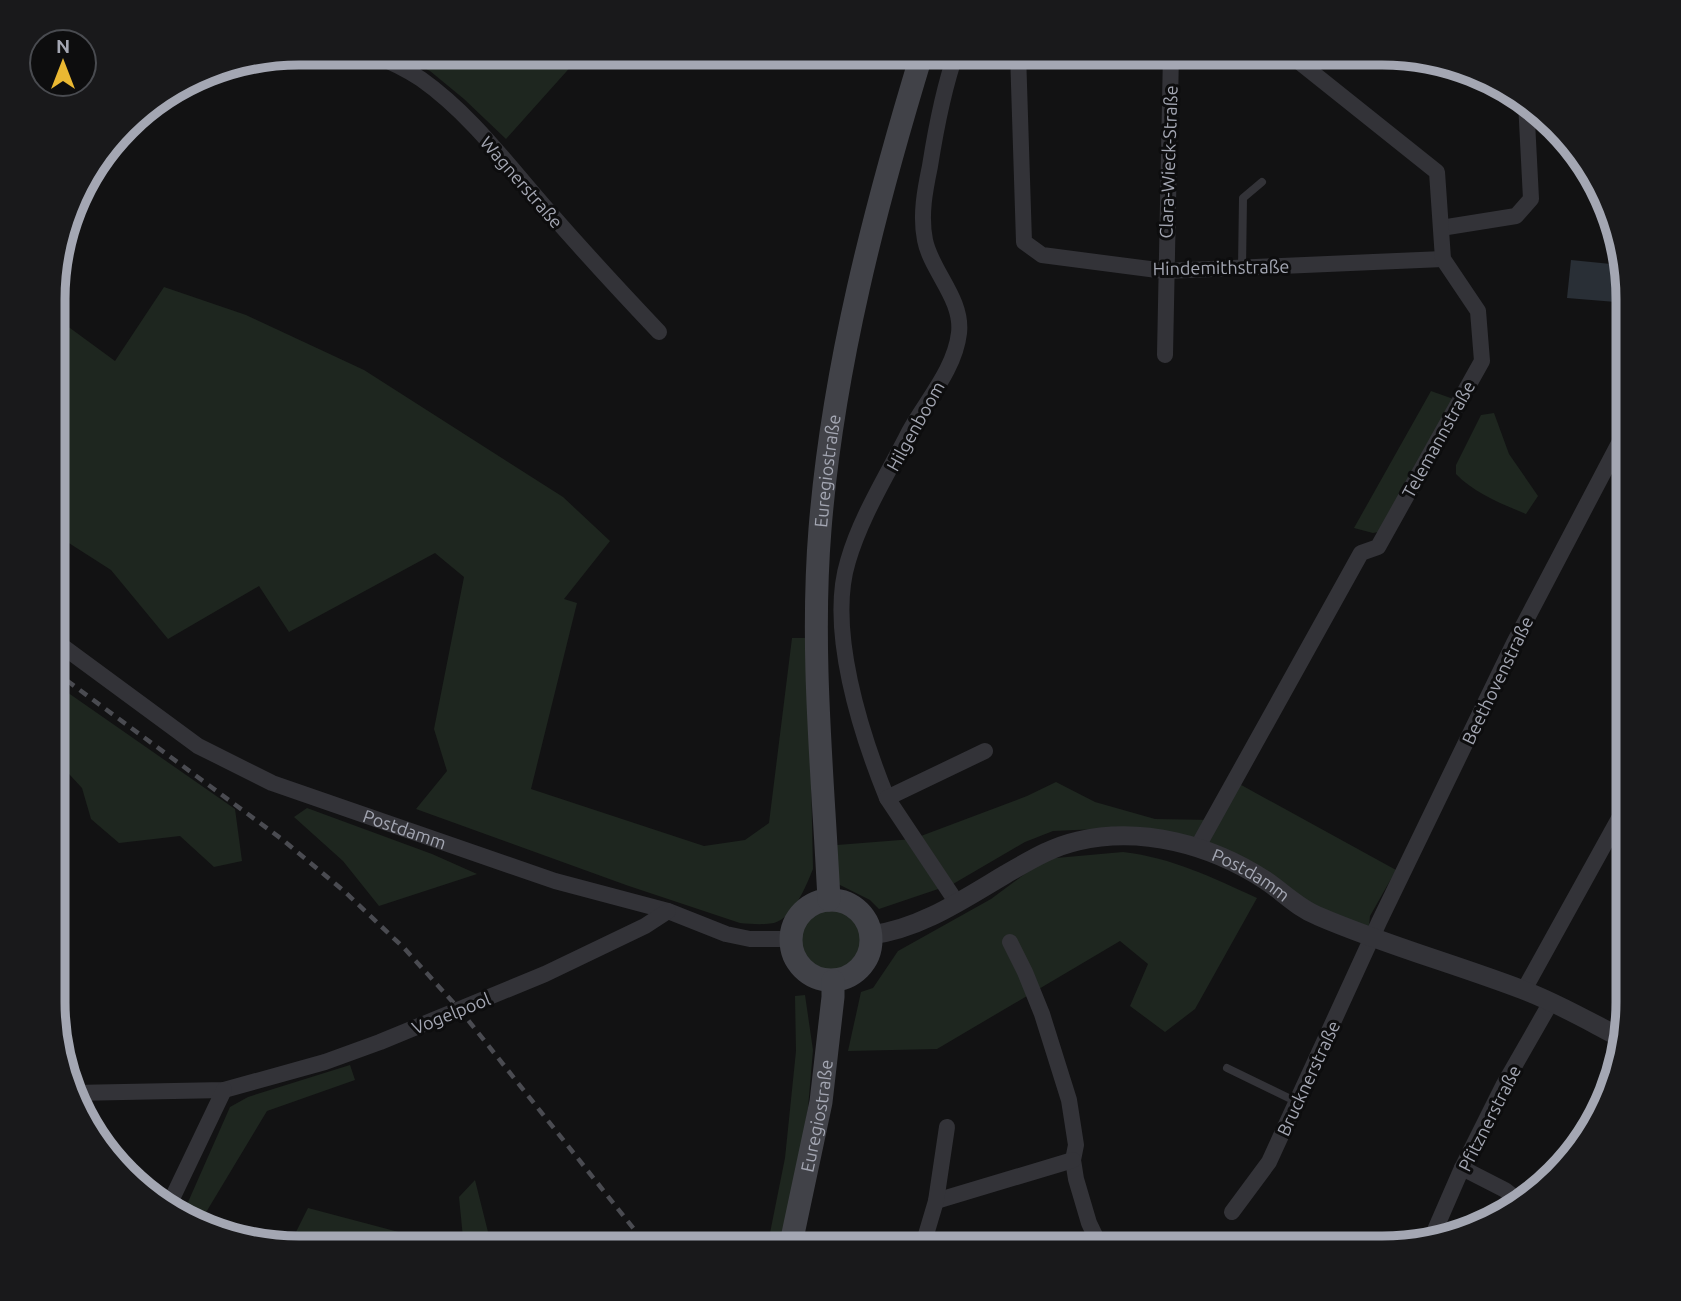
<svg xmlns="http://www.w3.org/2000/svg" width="1681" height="1301" font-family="Ubuntu,sans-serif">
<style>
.green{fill:#1e261f}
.water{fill:#292f36}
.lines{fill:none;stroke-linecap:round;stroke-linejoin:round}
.service{stroke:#333338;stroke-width:8}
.minor{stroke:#333338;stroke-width:16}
.tertiary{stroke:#333338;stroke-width:19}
.secondary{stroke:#414248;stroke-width:23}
.rail{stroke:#4a4b51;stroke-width:4.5;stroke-dasharray:9 7;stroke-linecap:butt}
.labels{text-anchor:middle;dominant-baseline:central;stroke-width:6;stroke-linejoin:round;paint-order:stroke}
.street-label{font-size:18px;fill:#a4a7b3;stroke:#0d0d0e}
.rim{fill:none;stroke:#a4a7b3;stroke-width:9}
</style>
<rect width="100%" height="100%" fill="#121213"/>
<path class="green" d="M395,53H583L506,139L464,99L430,71Z
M164,287L246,315L364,370L563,497L610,541L564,599L577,603L531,789L704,846L745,840L769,823L792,638H808L813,869C806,886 794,917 774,923C763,925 751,924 740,923L626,885L416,809L447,771L434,729L464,577L435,553L289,632L259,586L168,639L111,570L61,538L54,546L55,317L115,361Z
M1431,391L1459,401L1388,530L1373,533L1354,528Z
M1494,413L1509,454L1538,496L1526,514C1502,504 1474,493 1456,474V465L1481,415Z
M54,683L235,809L242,861L214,867L180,836L119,843L91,819L82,788L57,761L54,750Z
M1234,781L1396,870L1370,916L1368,936L1197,848L1120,828L1053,831L1025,842L953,884L879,909L870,900L838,884L837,845L913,839L1027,796L1056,782L1095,802L1155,819L1213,820Z
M307,808L432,854L477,874L379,906L343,861L294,817Z
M1123,852C1173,858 1211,877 1257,898L1195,1009L1165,1032L1130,1006L1148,964L1120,941L937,1049L848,1051L861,992L873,988L898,951L991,899L1045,859Z
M801 940a30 30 0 1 1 60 0a30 30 0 1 1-60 0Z
M805,995L813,1050L808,1108L783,1248H767L785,1158L796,1051L795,996Z
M350,1065L355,1080L267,1111L202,1219L185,1209L230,1107L248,1097Z
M475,1180L492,1248H464L459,1197Z
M308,1208L459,1248H288Z"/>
<path class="water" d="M1571,260L1621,265L1628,303L1567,298Z"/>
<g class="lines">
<path class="service" d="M1312,72L1327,53
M1242,268L1243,198L1262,182
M1227,1068L1297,1102"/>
<g class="minor">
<path d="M369,53C387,60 405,68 421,79C472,115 510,168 551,214C586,254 622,293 659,332"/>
<path d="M1018,53L1024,242L1042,255L1165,271L1443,259"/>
<path d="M1441,228L1516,216L1531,199L1526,102"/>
<path d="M1165,355L1171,53"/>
<path id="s1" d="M54,640L198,746L272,783L555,881L668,911L726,934L750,939H790"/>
<path d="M887,798C861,734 827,629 848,561C861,516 888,474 909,432C926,401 955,369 959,333C963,299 931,271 925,240C920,215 925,190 930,166C936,128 943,90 956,53"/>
<path d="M1197,848L1361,553L1378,547L1482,361L1478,311L1443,259L1437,172L1288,53"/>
<path d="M957,903L887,798L985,751"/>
<path d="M1010,942L1025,972L1042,1014L1069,1100L1076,1145L1073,1160L1076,1179L1089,1223L1101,1248"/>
<path d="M1524,990L1628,802"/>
<path d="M73,1093L224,1090L325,1062L380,1042L545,974L645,926L668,911"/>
<path d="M1462,1168L1505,1190L1519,1201"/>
<path d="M936,1201L1073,1160"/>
<path d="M168,1207L224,1090"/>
<path d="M1232,1212L1269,1162L1379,922L1514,643L1628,426"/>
<path d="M1432,1237L1462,1168L1503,1086L1551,1002"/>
<path d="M922,1248L936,1201L947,1127"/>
</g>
<path class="tertiary" id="s2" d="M871,935C920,929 964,899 1006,874C1029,861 1051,847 1078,841C1142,826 1211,845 1265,880C1283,892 1298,908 1318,916C1385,945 1455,964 1523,990C1558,1003 1590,1022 1623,1039"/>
<g class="secondary">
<circle cx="831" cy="940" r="40"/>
<path id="s3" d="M829,900C823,777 810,652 820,529C833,368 875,207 922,53"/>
<path id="s4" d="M790,1248L821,1102L833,997V981"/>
</g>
<path class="rail" d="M54,671L283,840L345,892L404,948L460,1010L649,1248"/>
</g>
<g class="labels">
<g class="street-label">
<text transform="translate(1168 162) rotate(-88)">Clara-Wieck-Straße</text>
<text transform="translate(522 182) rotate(49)">Wagnerstraße</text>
<text transform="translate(1221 267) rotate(-1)">Hindemithstraße</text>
<text transform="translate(915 426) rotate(-61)">Hilgenboom</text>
<text transform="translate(1438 439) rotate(-61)">Telemannstraße</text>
<text stroke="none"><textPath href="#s3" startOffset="430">Euregiostraße</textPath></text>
<text transform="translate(1497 680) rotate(-64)">Beethovenstraße</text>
<text stroke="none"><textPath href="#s1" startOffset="402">Postdamm</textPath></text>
<text stroke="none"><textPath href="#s2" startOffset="410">Postdamm</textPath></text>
<text transform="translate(451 1013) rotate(-22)">Vogelpool</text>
<text transform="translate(1308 1078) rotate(-65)">Brucknerstraße</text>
<text stroke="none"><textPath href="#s4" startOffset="135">Euregiostraße</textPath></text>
<text transform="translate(1489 1118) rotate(-63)">Pfitznerstraße</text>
</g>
</g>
<path d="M0 0H1681V1301H0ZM299 65H1382A234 234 0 0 1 1616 299V1002A234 234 0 0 1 1382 1236H299A234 234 0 0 1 65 1002V299A234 234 0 0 1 299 65Z" fill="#19191b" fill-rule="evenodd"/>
<path class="rim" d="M299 65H1382A234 234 0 0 1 1616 299V1002A234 234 0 0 1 1382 1236H299A234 234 0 0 1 65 1002V299A234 234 0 0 1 299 65Z"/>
<g transform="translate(63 63)"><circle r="33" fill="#0d0d0e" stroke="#494b50" stroke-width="2"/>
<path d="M0-5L12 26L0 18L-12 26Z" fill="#eab832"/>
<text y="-10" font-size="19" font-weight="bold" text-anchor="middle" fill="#a4a7b3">N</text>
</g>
</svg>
